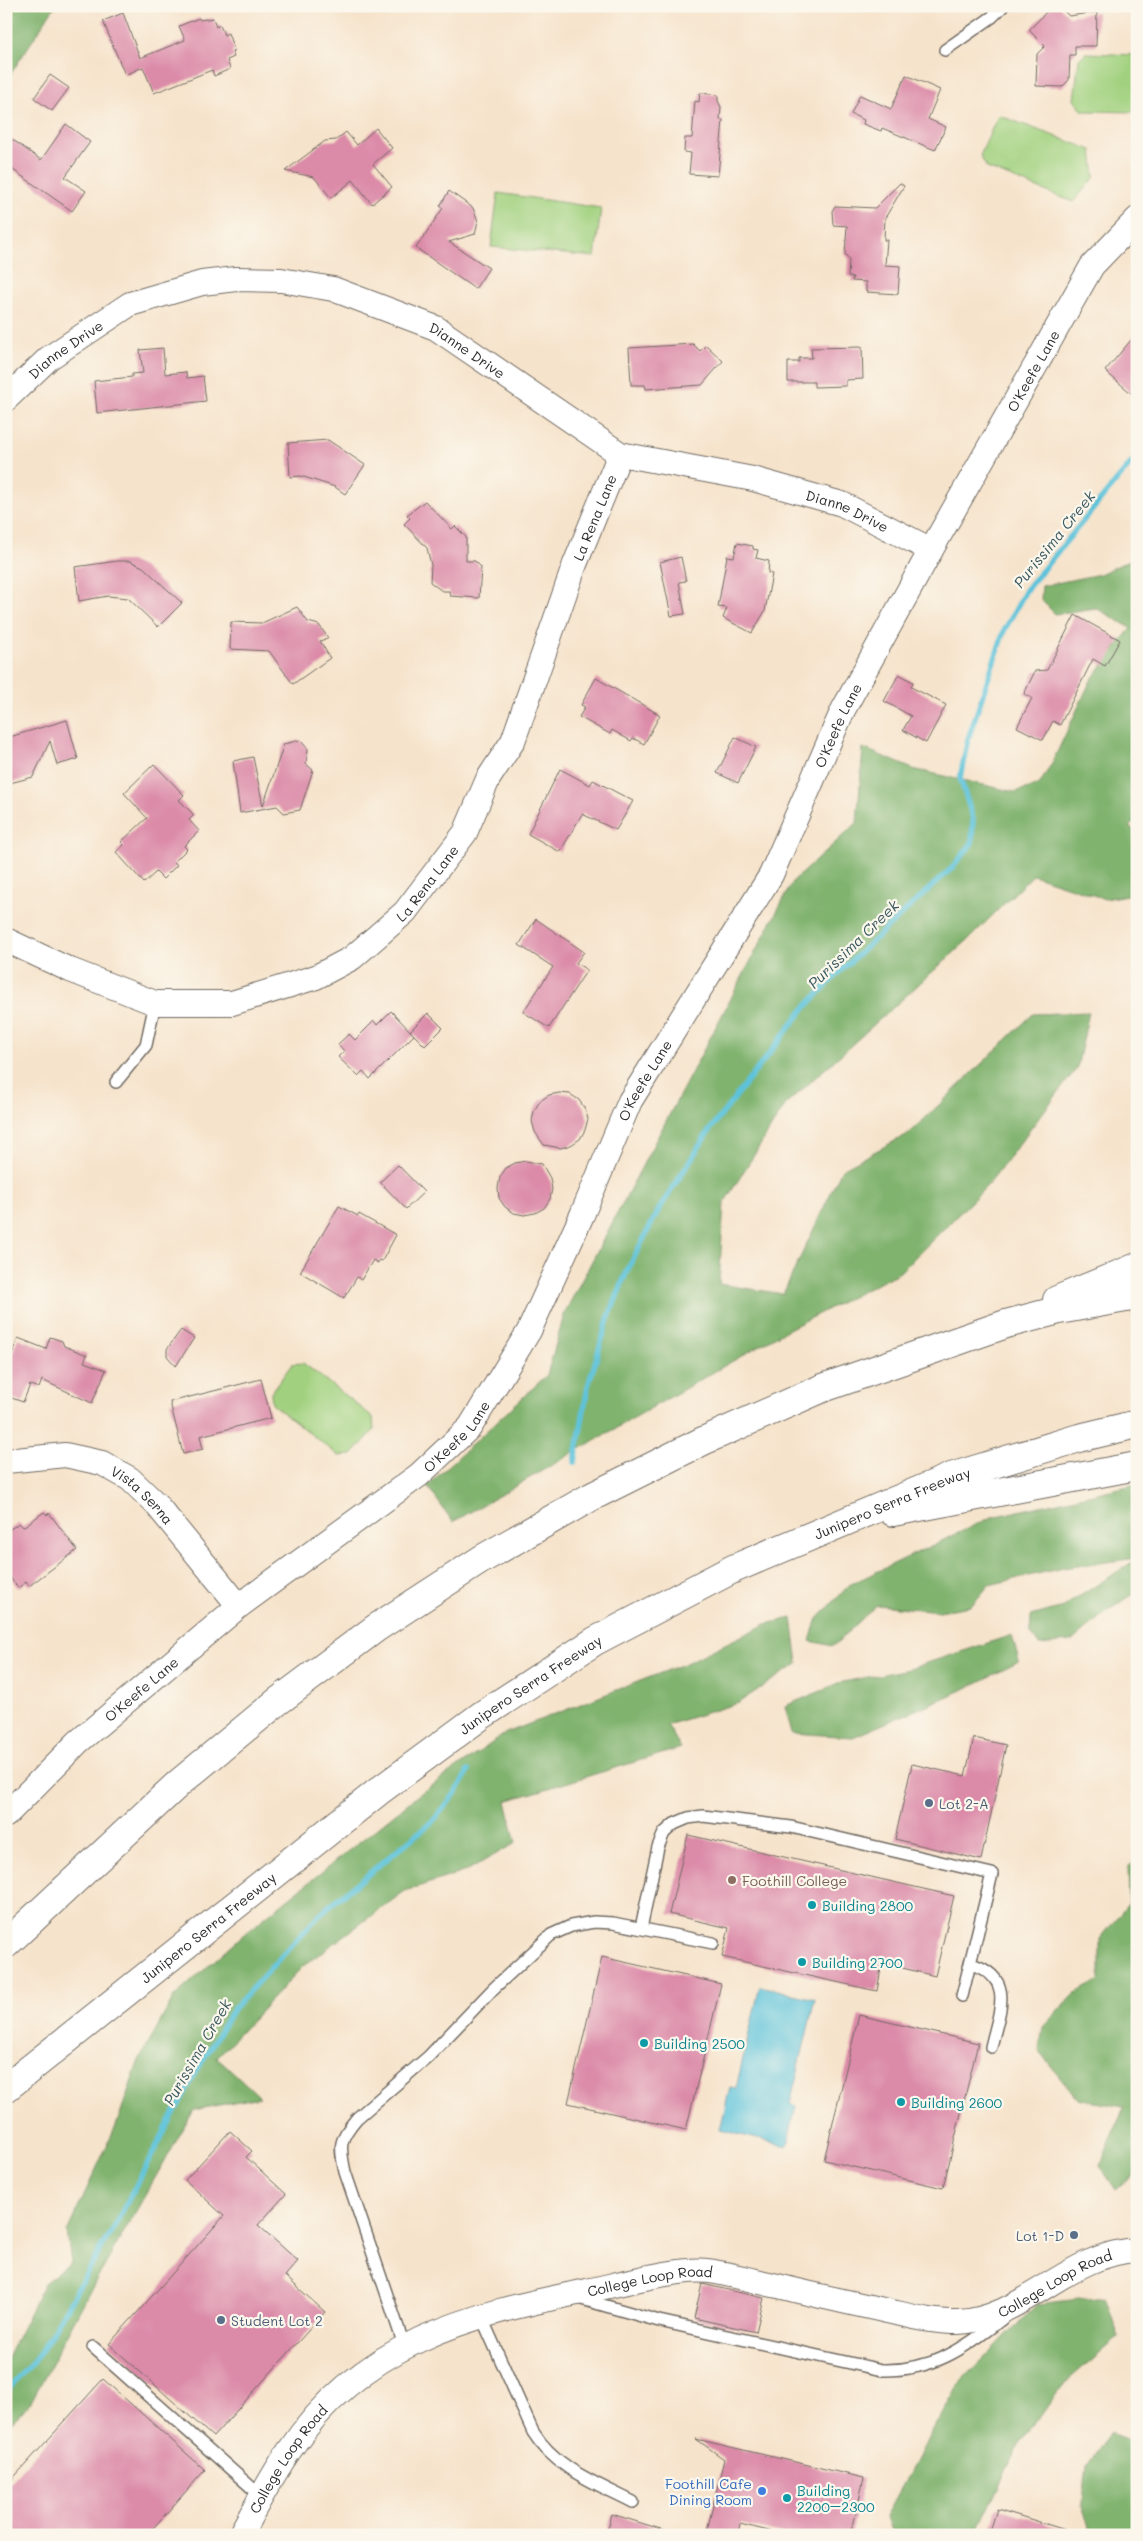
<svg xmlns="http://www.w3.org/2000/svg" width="1143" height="2541" font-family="Mali,sans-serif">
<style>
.green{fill:#a1d17f;stroke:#667e55}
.forest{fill:#80b36e;stroke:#566f4c}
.water{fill:#5dc3da;stroke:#447782}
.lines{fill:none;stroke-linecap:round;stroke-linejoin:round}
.stream{stroke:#5dc3da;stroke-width:5.5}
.building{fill:#db8aa8}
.lane-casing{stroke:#726b63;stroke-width:14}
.street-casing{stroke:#726b63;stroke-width:26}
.highway-casing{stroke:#726b63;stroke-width:30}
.lane{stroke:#fff;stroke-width:11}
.street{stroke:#fff;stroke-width:24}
.highway{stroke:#fff;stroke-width:28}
.service-dot{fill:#5c6f8a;stroke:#fbf7ec;stroke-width:2}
.education-dot{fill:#8d6e63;stroke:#fbf7ec;stroke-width:2}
.culture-dot{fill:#0f9aa8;stroke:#fbf7ec;stroke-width:2}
.shop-dot{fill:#3f7fe0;stroke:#fbf7ec;stroke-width:2}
.labels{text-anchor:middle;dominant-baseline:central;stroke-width:4.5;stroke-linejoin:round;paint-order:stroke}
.street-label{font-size:14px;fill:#2b2b2b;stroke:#fbf7ec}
.service-label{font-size:14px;fill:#4e5e75;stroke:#fbf7ec;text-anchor:start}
.education-label{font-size:14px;fill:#785e54;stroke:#fbf7ec;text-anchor:start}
.culture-label{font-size:14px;fill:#0d838f;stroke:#fbf7ec;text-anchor:start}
.shop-label{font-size:14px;fill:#366cbe;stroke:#fbf7ec;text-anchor:end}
.water-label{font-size:15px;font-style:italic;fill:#3a5960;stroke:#fbf7ec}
</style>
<rect width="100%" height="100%" fill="#fbf7ec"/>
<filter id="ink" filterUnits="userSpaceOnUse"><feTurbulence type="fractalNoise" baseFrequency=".02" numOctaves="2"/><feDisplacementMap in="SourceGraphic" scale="10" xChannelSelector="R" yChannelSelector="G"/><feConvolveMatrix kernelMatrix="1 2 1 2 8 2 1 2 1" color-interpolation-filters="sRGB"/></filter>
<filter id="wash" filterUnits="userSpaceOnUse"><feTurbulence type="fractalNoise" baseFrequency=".0096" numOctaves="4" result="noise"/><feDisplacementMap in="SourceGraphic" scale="20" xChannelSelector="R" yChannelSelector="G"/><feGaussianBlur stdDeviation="1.12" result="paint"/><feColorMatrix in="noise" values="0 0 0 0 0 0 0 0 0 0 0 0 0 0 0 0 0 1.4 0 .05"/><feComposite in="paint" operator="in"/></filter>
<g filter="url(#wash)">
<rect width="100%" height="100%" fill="#f6e3cb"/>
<path class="green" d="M1086,53L1137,55V112L1083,111L1074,100L1079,59Z
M998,115L1092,150L1095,177L1073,202L987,168L980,156Z
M498,193L601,208L595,257L491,247Z
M303,1363L373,1417L374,1430L352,1455L339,1456L272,1404L271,1393L292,1364Z"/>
<path class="forest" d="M6,6H55L6,81Z
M1132,559L1137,570V819L1129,827L1137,832V893L1105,899L1033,875L969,939L786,1104L724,1203L719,1284L783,1294L842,1169L910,1133L1033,1014L1089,1012L1077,1068L987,1186L900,1272L785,1331L453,1522L427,1486L547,1375L565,1312L793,881L857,823L863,748L913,769L1015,792L1039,785L1052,763L1091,680L1131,628L1096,608L1055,614L1041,600L1042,586L1100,574Z
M1137,1484V1558L1063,1568L989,1585L971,1606L939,1611L877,1605L833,1646L810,1641L816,1621L849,1585L992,1517Z
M1137,1559V1592L1107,1611L1071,1642L1040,1645L1030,1634L1031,1616L1063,1607Z
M792,1618L798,1663L738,1703L667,1725L681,1748L506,1801L516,1843L466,1871L405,1891L303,1966L217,2057L260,2097L194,2110L89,2293L32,2400L6,2430V2360L44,2283L71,2263L67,2232L116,2126L139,2060L174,1997L244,1934L417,1796L506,1733L684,1664L766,1624Z
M1012,1635L1019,1662L967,1688L853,1737L792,1733L785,1706L843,1682L909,1669Z
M1137,1860V1991L1133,1998L1137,2004V2172L1116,2190L1100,2166L1124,2107L1078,2099L1039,2051L1043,2027L1075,1993L1100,1980V1939L1129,1903L1128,1867Z
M1105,2296L1119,2337L1058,2390L1015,2452L976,2534L894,2535L886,2516L956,2387L1037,2304Z
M1110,2433L1137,2443V2535H1092L1082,2507L1087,2466Z"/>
<path class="water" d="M760,1986L815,1999L790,2104L796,2106L787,2146L720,2130L730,2087L736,2088Z"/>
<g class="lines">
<path class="stream" d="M575,1462L588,1386L608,1319L627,1271L658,1211L709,1131L803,1010L837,974L953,867L972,843L973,819L960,778L968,739L1004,631L1026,590L1137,456
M6,2392L40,2353L116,2223L196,2072L233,2009L322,1912L433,1821L458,1790L468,1771"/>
</g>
<g id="blocks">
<path class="building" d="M1052,6H1059L1069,16L1097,12L1096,46H1075V55H1070L1069,80L1062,87L1036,86L1037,54L1045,46L1029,30Z
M123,13L140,58L185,40L179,26L199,18L200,20L213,18L216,27L220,25L224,35L228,33L234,50L232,51L234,57L227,60L230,69L214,76L212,70L154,93L143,67L125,75L103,21Z
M50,75L69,88L52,111L34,98Z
M906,75L940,90L928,119L946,127L935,150L882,128L881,131L863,124L864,120L851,114L860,95L891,109Z
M700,93L718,95V101L721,107L720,120H723L718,176L689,174L691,153L684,152L685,138H692L695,101L699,102Z
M66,124L90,142L65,177L86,191L72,211L6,165V135L41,160Z
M376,128L392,148L373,164L392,187L372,204L353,180L331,198L314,177L285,171L325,141L336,140L346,132L357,145Z
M900,183L904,186L885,218L884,240H887L885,265L900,266L898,294L866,292V282L852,281L853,277H848L849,259L845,254L847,226L833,225L832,211L835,206L875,208Z
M449,191L473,208L478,221L475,234L449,242L489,268L475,289L416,248L443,208L440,206Z
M1137,333V398L1105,371Z
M693,344L700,351L706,345L723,361L702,385L646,389L645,385H631L629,348Z
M862,347L863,379L846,380V386L814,387V382H788V362H799V358H812L811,348Z
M163,348L165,374L186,372L187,378L203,376L206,401L97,413L94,381L132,377V374L143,373L140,350Z
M328,440L365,465L345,494L335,487L301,476L290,477L288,443Z
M425,501L452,529L455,526L466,537V561H475L481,567L479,598L450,596L449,591H442L430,582L431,565L427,548L404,524L410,518L407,515Z
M737,543L753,546V549L758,550L756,558L769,561L768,573L772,574L765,611L752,633L723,618L727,608L718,607L727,556L734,557Z
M681,557L686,581L679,582L685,614L671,616L660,562Z
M117,561H130L143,567L182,603L158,627L128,598L108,596L79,601L75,567Z
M297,607L308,622L319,625L328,638L320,641L330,658L293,684L269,651L230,649L231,622L262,623Z
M1075,615L1120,640L1105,666L1093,659L1060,725L1053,721L1043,740L1017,727L1032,698L1024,694L1035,671L1047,670Z
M899,674L913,682L911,687L946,705L926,743L903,730L911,716L884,701Z
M596,678L660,715L644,744L633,738L631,741L612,730L610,734L579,717L585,707L581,705Z
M67,720L78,759L57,765L50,741L33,777L6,784V738Z
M735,737L756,747L738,783L717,773Z
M300,740L308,749L306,764L313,770L300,810L284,813L277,806L240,813L233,761L253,757L263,806L284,744Z
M154,764L184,795L179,800L194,815L189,820L199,831L184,846L187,849L174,862L177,865L163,879L156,872L144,883L116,852L124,845L121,842L147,818L124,793Z
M560,769L590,785L593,780L633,801L616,830L582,814L560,852L528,834Z
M536,919L584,952L576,963L587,970L549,1028L523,1012L553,967L519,945Z
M391,1011L414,1035L370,1079L363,1071L358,1076L338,1057L344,1051L338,1044L349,1034L355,1040L374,1021L377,1025Z
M428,1013L443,1028L425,1046L410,1031Z
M559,1093L570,1094L579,1100L585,1109L588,1119L585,1130L580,1139L571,1145L561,1148L544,1145L535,1132L532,1121L534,1111L540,1101L549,1095Z
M526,1161L542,1164L550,1178L552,1189L550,1199L544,1208L535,1213L524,1215L514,1213L505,1207L499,1198L498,1188L500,1177L506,1168L515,1163Z
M398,1165L424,1192L406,1209L380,1182Z
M339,1206L358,1216L359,1214L396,1235L382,1261L379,1260L378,1263L373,1260L361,1280L357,1277L344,1298L300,1272Z
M181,1330L194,1338L176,1366L167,1356V1349Z
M50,1337L62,1341L64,1346L87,1355L84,1362L106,1370L92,1403L42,1380L39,1388L30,1385L23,1402L6,1396V1351L12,1354L18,1338L46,1349Z
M261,1379L271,1418L200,1436L203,1449L183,1454L170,1402Z
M44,1512L47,1515L49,1513L77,1550L29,1586L26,1582L18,1588L6,1572V1532L19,1523L23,1527Z
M974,1738L1006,1745L981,1860L895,1839L912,1764L965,1776Z
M688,1835L954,1896L935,1976L882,1963L877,1991L722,1957L729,1928L669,1914Z
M602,1957L721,1984L686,2130L568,2103Z
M859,2015L978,2043L943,2188L824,2160Z
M230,2131L252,2151L246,2157L286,2194L258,2225L298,2261L285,2276L325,2312L213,2437L109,2344L224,2216L185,2180Z
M702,2284L764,2298L756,2332L694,2318Z
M103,2379L205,2470L147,2535H6V2486Z
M696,2439L864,2478L851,2535H785L740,2524L738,2535H706L724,2459Z
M997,2509L1069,2531V2535H989Z
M612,2514L667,2531L666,2535H606Z"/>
</g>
</g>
<g filter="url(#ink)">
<use href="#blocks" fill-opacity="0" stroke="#726b63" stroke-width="1"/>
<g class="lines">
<g class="lane-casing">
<path id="lane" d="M945,50L992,17L1003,6
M116,1082L146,1045L155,1003
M641,1928L658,1847L664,1833L674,1824L688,1818L703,1816L791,1827L992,1874L962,1996
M971,1964C1016,1978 999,2011 991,2047
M578,2298L659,2321L882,2370C932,2371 964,2349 1002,2319
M481,2316L533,2432C556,2469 596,2483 633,2502
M404,2345L345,2172C339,2145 339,2139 357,2118L428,2057L493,1989L551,1935L571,1926L594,1922L613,1923L713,1943
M93,2347L261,2496"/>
</g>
<g class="street-casing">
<g id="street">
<path id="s1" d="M6,399L49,358L130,304L202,283L236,279L281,280L333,289L436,328L620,454L753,479L842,504L931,550"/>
<path id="s2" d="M6,940L70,970L155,1003H232L316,977L352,958L405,912L465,833L488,779L513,741L575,564L620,454"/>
<path id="s3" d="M6,1461L65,1455L102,1463L130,1479L156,1504L239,1606"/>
<path id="s4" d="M6,1815L78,1742L239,1606L419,1475L470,1427L529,1331L582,1215L630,1101L771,875L843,710L931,550L1092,266L1137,219"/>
<path id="s5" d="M240,2535C256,2507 270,2478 289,2451C361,2343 467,2315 587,2291C616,2285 681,2267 708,2271C731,2274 755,2281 778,2286C813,2295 848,2302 883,2310C907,2315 934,2323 958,2322C1022,2320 1068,2253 1137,2250"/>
</g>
</g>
<g class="highway-casing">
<g id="highway">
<path d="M1057,1300L1137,1267"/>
<path d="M893,1512L1137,1466"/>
<path d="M6,1944L179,1783L277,1702L376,1628L482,1559L591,1497L703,1441L823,1388L1006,1324L1059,1310L1137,1296"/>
<path id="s6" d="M6,2088L379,1791L482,1715L595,1641L733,1569L951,1477L1079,1438L1137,1424"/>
</g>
</g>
<use href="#lane" class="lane"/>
<use href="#street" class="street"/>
<use href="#highway" class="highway"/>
</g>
</g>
<g class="service-dot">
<circle cx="929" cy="1803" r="5"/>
<circle cx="1074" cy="2235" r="5"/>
<circle cx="221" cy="2320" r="5"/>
</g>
<circle class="education-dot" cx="732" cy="1880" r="5"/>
<g class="culture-dot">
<circle cx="812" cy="1905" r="5"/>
<circle cx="802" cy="1962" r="5"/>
<circle cx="644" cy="2043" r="5"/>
<circle cx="901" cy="2102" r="5"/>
<circle cx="787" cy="2498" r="5"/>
</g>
<circle class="shop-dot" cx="762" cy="2491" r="5"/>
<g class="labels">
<g class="street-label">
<text stroke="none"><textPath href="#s1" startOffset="78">Dianne Drive</textPath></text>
<text stroke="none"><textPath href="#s1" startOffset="512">Dianne Drive</textPath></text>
<text stroke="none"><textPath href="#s4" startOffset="1805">O'Keefe Lane</textPath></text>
<text stroke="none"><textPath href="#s1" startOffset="932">Dianne Drive</textPath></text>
<text stroke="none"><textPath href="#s2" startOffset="879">La Rena Lane</textPath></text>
<text stroke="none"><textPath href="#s4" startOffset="1400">O'Keefe Lane</textPath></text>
<text stroke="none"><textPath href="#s2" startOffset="474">La Rena Lane</textPath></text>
<text stroke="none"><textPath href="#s4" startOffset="995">O'Keefe Lane</textPath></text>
<text stroke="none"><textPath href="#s4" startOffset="590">O'Keefe Lane</textPath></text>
<text stroke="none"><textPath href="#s3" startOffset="149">Vista Serna</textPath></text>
<text stroke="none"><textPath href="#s6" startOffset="1068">Junipero Serra Freeway</textPath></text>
<text stroke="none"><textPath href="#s6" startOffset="662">Junipero Serra Freeway</textPath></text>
<text stroke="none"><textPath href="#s4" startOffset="185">O'Keefe Lane</textPath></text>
<text stroke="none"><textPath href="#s6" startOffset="258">Junipero Serra Freeway</textPath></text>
<text stroke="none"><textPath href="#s5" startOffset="510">College Loop Road</textPath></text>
<text stroke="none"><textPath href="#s5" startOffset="930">College Loop Road</textPath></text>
<text stroke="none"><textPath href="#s5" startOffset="90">College Loop Road</textPath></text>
</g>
<g class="service-label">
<text x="939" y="1803">Lot 2-A</text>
<text x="1064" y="2235" text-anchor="end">Lot 1-D</text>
<text x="231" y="2320">Student Lot 2</text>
</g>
<g class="education-label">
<text x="742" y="1880">Foothill College</text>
</g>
<g class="culture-label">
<text x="822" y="1905">Building 2800</text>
<text x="812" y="1962">Building 2700</text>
<text x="654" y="2043">Building 2500</text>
<text x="911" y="2102">Building 2600</text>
<text x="797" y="2490">Building<tspan x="797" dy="16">2200–2300</tspan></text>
</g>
<g class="shop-label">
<text x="752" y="2483">Foothill Cafe<tspan x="752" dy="16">Dining Room</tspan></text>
</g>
<g class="water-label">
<text transform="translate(1054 539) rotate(-51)">Purissima Creek</text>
<text transform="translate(853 944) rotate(-44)">Purissima Creek</text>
<text transform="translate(197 2052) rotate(-60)">Purissima Creek</text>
</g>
</g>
<rect width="1143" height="2541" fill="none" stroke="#fbf7ec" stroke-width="25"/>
</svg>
